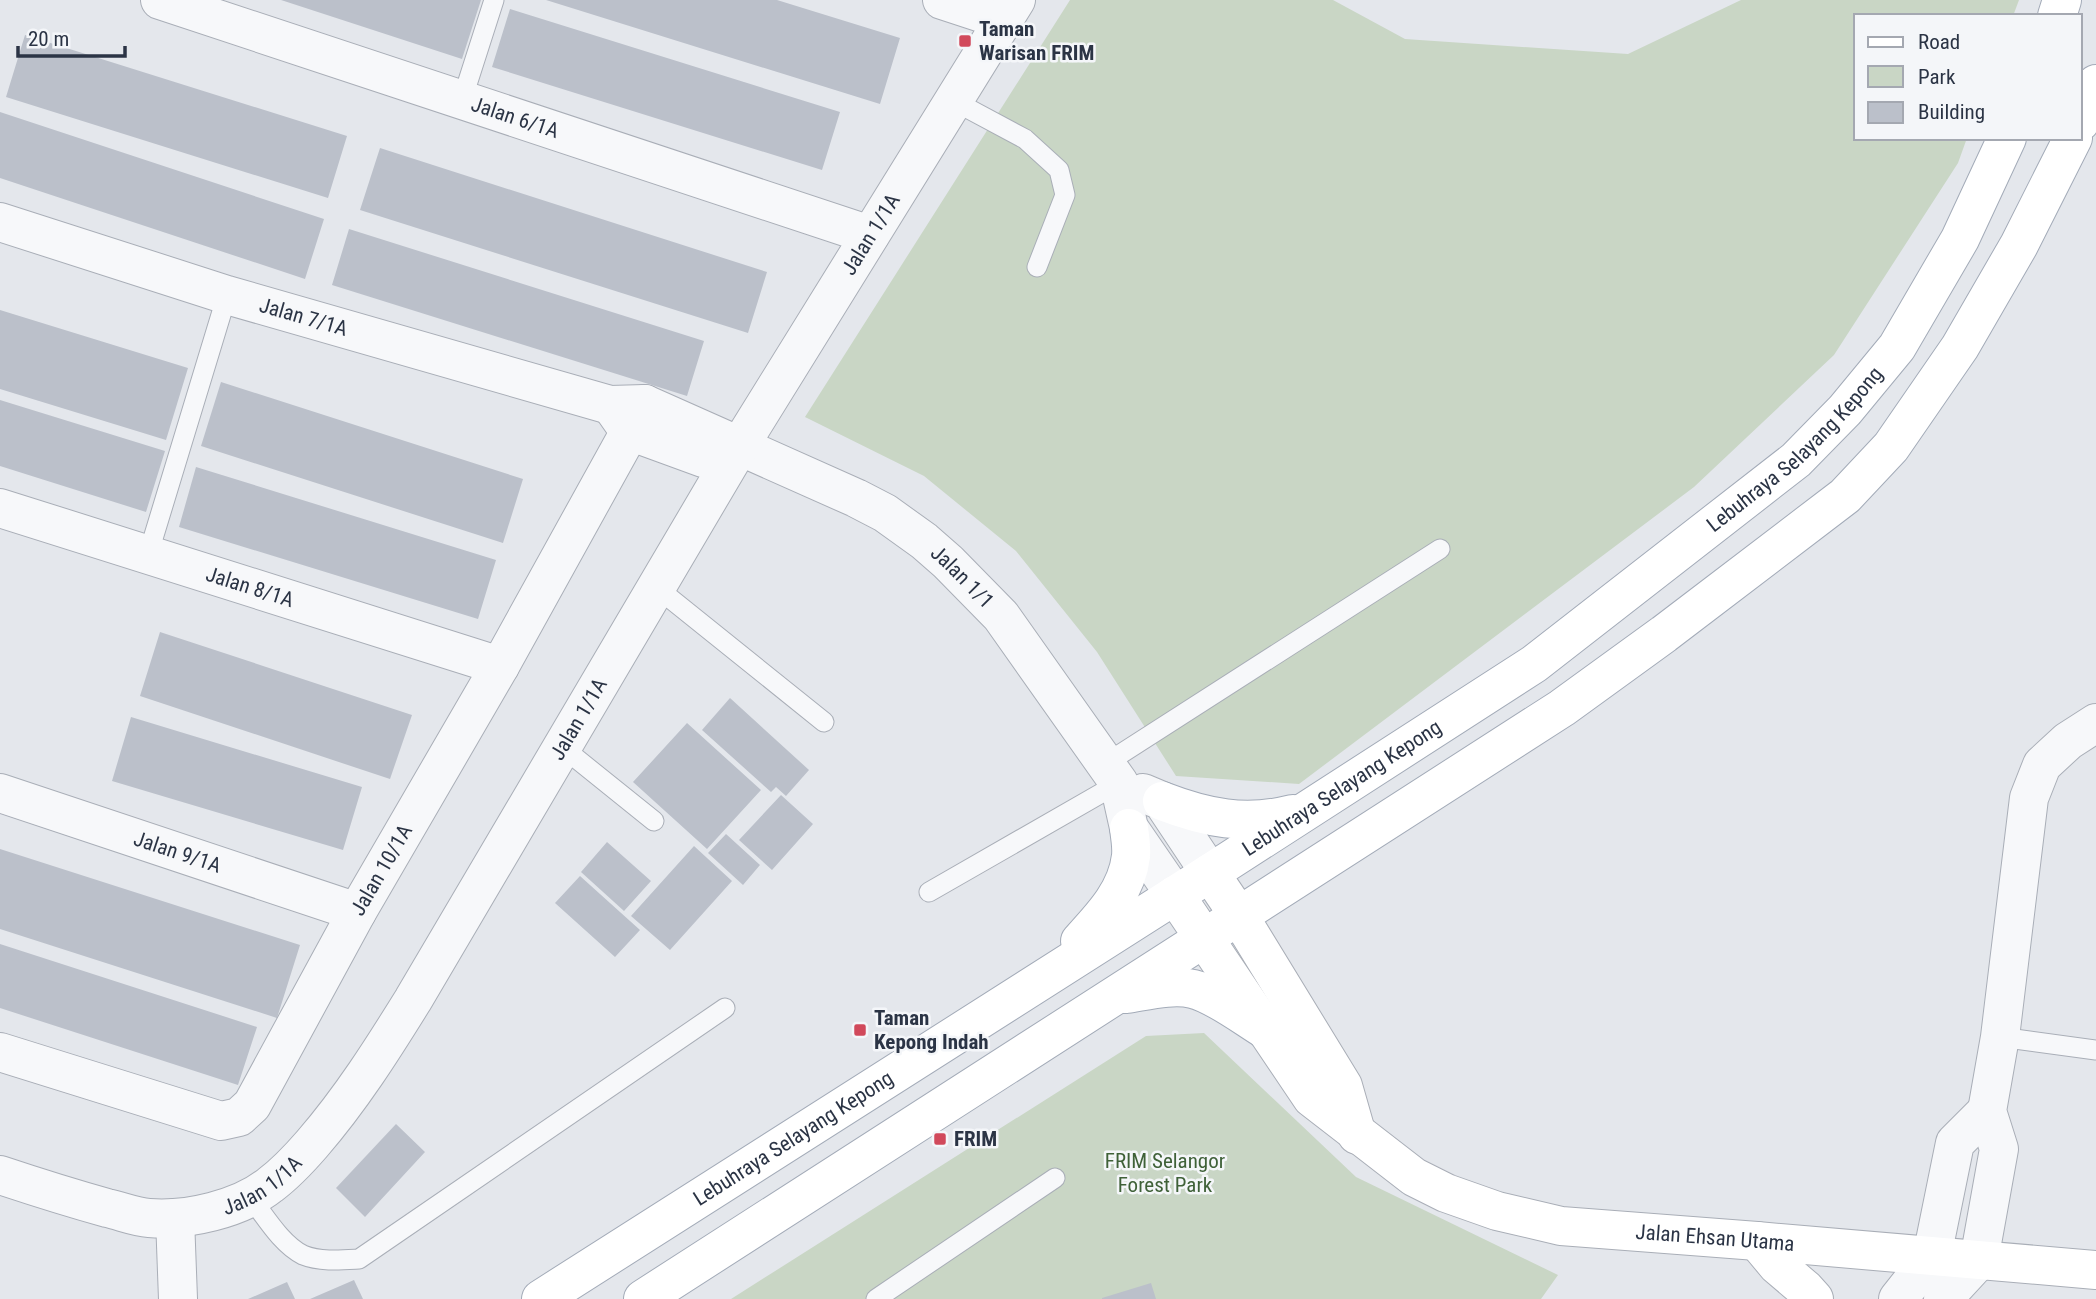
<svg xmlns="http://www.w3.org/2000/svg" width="2096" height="1299" font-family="'Roboto Condensed',sans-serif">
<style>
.green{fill:#c9d6c5}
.building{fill:#bbc0ca}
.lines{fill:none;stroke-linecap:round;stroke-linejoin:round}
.lane-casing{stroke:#a9aeb7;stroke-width:21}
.street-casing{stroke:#a9aeb7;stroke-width:40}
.secondary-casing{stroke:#a9aeb7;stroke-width:40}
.primary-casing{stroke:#a3abb8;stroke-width:40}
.lane{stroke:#f7f8fa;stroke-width:19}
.street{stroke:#f7f8fa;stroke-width:38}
.secondary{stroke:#fff;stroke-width:38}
.primary{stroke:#fff;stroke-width:38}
.poi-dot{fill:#d1495b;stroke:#f4f6f9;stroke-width:2.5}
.labels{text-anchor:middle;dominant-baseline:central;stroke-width:5;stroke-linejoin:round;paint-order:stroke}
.poi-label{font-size:21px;font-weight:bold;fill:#2b3445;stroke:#f4f6f9;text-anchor:start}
.street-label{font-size:21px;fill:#2b3445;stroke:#f4f6f9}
.park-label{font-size:21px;fill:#3f6138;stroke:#f4f6f9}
</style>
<rect width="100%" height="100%" fill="#e4e7ec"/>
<path class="green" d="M1070,0H1333L1405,39L1628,54L1741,0H2019L2013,16H1856V138H1967L1958,163L1834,355L1694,487L1299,784L1176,776L1097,652L1016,551L924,476L805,417Z
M1204,1033L1356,1177L1558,1275L1541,1299H731L1146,1036Z"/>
<path class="building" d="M281,0H481L462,59Z
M546,0H777L900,38L880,104Z
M510,9L840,112L822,170L492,67Z
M25,35L347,136L328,198L6,97Z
M0,112L324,219L305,279L0,178Z
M380,148L767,272L748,333L360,210Z
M349,229L704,341L687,396L332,285Z
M0,310L188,368L166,440L0,389Z
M221,382L523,479L503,543L201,446Z
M0,400L165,451L146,512L0,466Z
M196,467L496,560L478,619L179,527Z
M160,632L412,715L390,779L140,696Z
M730,698L809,770L786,796L776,787L771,792L702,730Z
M131,717L362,787L343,850L112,781Z
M687,723L761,790L707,849L633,782Z
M781,795L813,824L772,870L739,840Z
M726,834L760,865L743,885L708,853Z
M607,842L651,881L624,911L581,872Z
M694,846L732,881L670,950L631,916Z
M0,849L300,945L277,1018L0,929Z
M580,876L640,930L615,957L555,903Z
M0,944L257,1027L238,1085L0,1008Z
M396,1124L425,1152L365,1217L336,1188Z
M354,1280L363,1299H310Z
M287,1282L295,1299H248Z
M1151,1283L1156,1299H1102V1298Z"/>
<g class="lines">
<g class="lane-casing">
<path id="lane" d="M462,100L494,0
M954,101L1025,139L1059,170L1065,195L1037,267
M148,555L227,295
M656,587L824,722
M562,747L654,821
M1105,764L1440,549
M929,892L1119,783
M2000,1037L2096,1050
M250,1197C265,1216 281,1244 303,1255C320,1262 342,1260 359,1259L725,1008
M876,1299L1055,1178"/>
</g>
<g class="street-casing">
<g id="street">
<path id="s1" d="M160,0L870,235"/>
<path d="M942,0L1003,20"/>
<path id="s2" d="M0,222L227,295L610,405L645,404L856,498L885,513L924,541L948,562L1001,616L1119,783L1129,828L1175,895"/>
<path d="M615,411L629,431L703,458L739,447"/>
<path id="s3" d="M0,508L500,666"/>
<path id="s4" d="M0,793L357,912"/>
<path d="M1143,793L1162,801L1210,873"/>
<path id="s5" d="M0,1052L221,1121L239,1117L252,1105L357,912L500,666L645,404"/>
<path id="s6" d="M0,1175C36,1187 71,1198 107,1208C121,1211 135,1217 149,1218C187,1221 240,1209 270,1185C286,1173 299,1159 312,1144C351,1099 382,1050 413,1000L739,447L1016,0"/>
<path d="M175,1218L178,1299"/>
<path d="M1898,1299L1932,1256L1955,1143L1987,1111"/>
<path d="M1943,1299L1979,1260L1999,1149L1987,1111L2000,1037L2029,798L2042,765L2068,741L2096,723"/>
</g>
</g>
<g class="secondary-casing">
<g id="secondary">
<path d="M1210,873L1239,916L1343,1086L1357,1135"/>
<path id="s7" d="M1175,895L1312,1098L1414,1177L1446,1193L1497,1211L1561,1226L1757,1241L2096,1270"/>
<path d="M1757,1241L1777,1265L1805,1289L1814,1299"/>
</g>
</g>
<g class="primary-casing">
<g id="primary">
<path d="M2057,16L2062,0"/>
<path d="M2080,122L2096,84"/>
<path d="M1162,801C1206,818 1245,826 1293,814"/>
<path d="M1080,941C1103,916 1127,891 1131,856C1132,847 1130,837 1129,828"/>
<path d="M1126,994C1146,991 1173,984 1193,989C1215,994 1246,1018 1266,1030"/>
<path id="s8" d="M541,1299L1210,873L1534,664L1796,460L1845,410L1897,347L1960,239L2007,138"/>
<path d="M643,1299L1562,708L1664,634L1845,496L1891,447L1960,347L2019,245L2073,138"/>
</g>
</g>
<use href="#lane" class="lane"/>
<use href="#street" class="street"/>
<use href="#secondary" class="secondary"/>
<use href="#primary" class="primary"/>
</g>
<g class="poi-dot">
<rect x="958" y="34" width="14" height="14" rx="3.5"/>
<rect x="853" y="1023" width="14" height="14" rx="3.5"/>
<rect x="933" y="1132" width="14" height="14" rx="3.5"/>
</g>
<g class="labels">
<g class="poi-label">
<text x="979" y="29">Taman<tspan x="979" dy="24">Warisan FRIM</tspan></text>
<text x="874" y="1018">Taman<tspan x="874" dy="24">Kepong Indah</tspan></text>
<text x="954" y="1139">FRIM</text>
</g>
<g class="street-label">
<text stroke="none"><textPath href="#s1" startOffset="374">Jalan 6/1A</textPath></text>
<text stroke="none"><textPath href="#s6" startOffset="1410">Jalan 1/1A</textPath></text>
<text stroke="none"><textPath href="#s2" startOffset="318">Jalan 7/1A</textPath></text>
<text stroke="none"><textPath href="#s8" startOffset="1517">Lebuhraya Selayang Kepong</textPath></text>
<text stroke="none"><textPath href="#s2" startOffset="1036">Jalan 1/1</textPath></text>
<text stroke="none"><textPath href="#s3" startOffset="262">Jalan 8/1A</textPath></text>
<text stroke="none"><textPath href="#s6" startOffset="844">Jalan 1/1A</textPath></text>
<text stroke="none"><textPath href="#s8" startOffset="950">Lebuhraya Selayang Kepong</textPath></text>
<text stroke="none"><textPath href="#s4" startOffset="187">Jalan 9/1A</textPath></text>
<text stroke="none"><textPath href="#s5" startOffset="536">Jalan 10/1A</textPath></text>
<text stroke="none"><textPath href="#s8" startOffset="299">Lebuhraya Selayang Kepong</textPath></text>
<text stroke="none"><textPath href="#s6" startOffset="276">Jalan 1/1A</textPath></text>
<text stroke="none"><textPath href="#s7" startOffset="684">Jalan Ehsan Utama</textPath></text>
</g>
<g class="park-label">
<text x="1165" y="1161">FRIM Selangor<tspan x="1165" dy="24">Forest Park</tspan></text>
</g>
</g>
<rect x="1854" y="14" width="228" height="126" fill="#f4f6f9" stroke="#a4a8b1" stroke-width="2"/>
<rect x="1868" y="37" width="35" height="10" fill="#ffffff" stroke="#a4a8b1" stroke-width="2"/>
<text x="1918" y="49" font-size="21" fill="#2b3445">Road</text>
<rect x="1868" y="66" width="35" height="21" fill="#c9d6c5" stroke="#a4a8b1" stroke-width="2"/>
<text x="1918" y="84" font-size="21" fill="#2b3445">Park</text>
<rect x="1868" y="102" width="35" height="21" fill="#bbc0ca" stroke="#a4a8b1" stroke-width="2"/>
<text x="1918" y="119" font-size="21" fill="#2b3445">Building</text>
<path d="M18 46v10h107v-10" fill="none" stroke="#2b3445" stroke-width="3.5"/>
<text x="28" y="46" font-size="21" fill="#2b3445" stroke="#f4f6f9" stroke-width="5" paint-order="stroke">20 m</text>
</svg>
